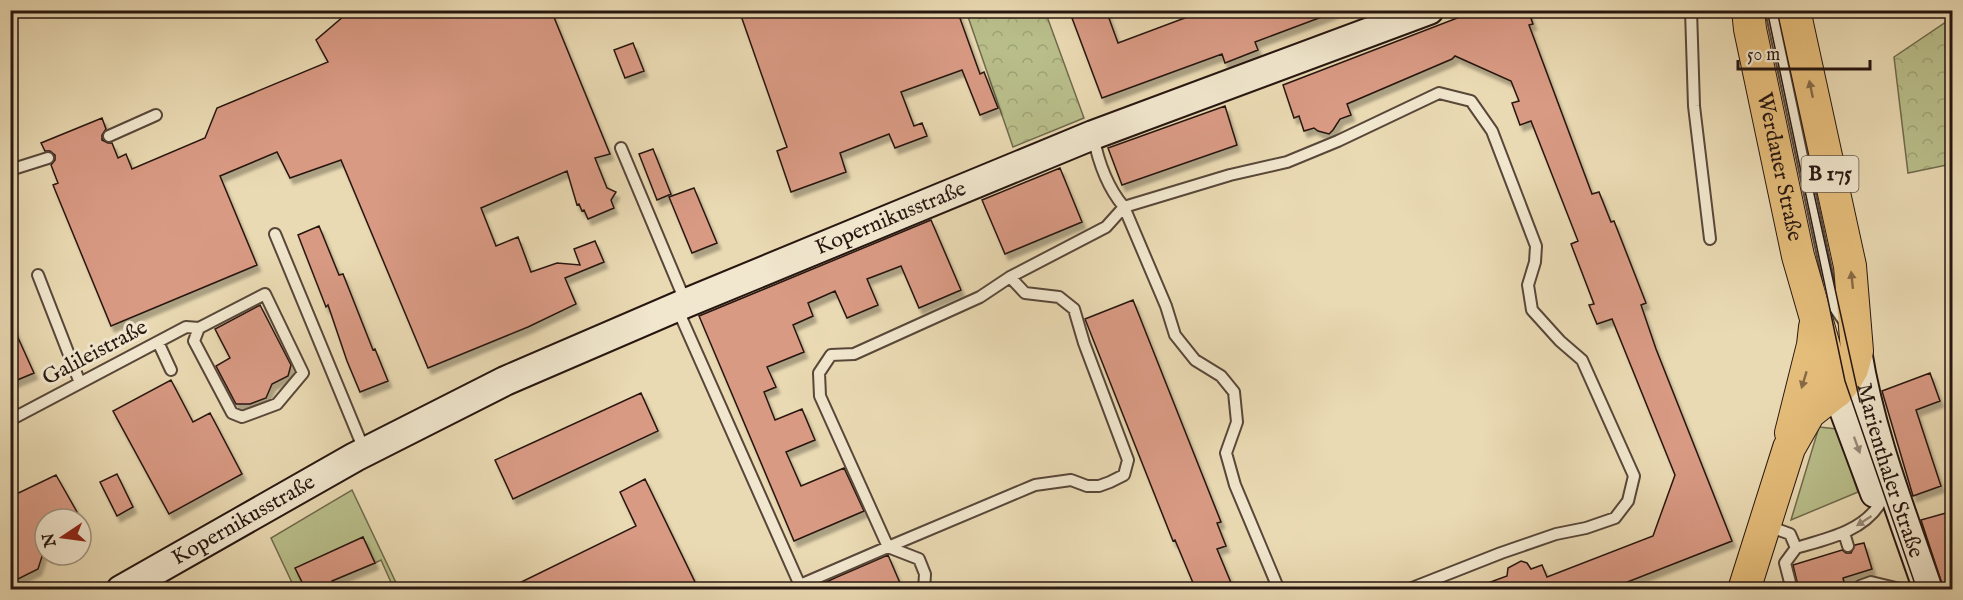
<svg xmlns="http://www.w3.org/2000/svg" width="1963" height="600" font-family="'IM FELL English',serif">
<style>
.grass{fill:#b9bf8b;stroke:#706a4e;stroke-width:1.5}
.forest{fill:url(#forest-crowns);stroke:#706a4e;stroke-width:1.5}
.building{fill:#d99a84;stroke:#271610;stroke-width:1.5;filter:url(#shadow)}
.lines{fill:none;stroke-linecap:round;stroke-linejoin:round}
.lane-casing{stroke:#584739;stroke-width:14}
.secondary-casing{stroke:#271610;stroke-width:32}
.primary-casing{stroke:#271610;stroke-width:34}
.lane{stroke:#f1e7ce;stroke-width:10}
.secondary{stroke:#f1e7ce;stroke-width:28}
.primary{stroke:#e5bd7a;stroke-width:32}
.tram{stroke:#271610;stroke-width:1.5}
.oneway{fill:#866a45}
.oneway2{fill:#968978}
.labels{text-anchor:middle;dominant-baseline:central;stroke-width:6;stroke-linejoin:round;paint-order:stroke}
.shield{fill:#f1e7ce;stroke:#645549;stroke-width:1.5}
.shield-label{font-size:21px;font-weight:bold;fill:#271610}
.street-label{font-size:22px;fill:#271610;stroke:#f1e7ce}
</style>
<defs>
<pattern id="forest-crowns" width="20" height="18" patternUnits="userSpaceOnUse" patternTransform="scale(1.5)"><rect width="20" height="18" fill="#b9bf8b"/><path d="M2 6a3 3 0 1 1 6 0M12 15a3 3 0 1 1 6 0" fill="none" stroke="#9fa377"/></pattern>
<filter id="shadow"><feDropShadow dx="3.5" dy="6" stdDeviation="1.5" flood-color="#0004"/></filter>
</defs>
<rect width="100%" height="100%" fill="#eadab3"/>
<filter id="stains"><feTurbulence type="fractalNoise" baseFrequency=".00333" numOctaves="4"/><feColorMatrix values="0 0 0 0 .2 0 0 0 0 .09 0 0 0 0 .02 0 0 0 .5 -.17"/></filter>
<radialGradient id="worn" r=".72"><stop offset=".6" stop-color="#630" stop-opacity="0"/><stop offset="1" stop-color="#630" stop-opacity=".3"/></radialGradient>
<path class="grass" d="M1819,427L1837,429L1858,492L1791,520Z
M352,490L399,589H394L381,560L375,563L363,537L296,568L306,589H295L271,538Z"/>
<path class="forest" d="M966,11H1045L1084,118L1013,147Z
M1952,18V164L1908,173L1894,57Z"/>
<path class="building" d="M351,10H551L610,154L595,158L607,188L616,192L611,200L614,208L588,219L584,210L582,211L579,204L577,205L567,171L481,208L496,246L518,237L531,272L557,263L580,265L574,249L595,241L604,262L565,278L576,304L528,327L428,368L341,160L290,178L277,152L220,176L257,265L111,326L53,185L58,183L51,165L55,160V155L50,151H45L41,143L102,118L106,129L102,135V140L108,143H112L118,158L126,154L132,169L205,138L217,108L328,62L316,40Z
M739,10H957L980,74L984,72L998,108L980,115L962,70L901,92L914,126L922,123L927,136L895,148L889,134L840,153L846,172L791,192L777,151L787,147Z
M1069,10H1106L1118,43L1206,10L1335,12L1255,42L1258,50L1225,63L1222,54L1102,98Z
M1478,10H1528L1533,24L1529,25L1592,194L1599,192L1611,222L1614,221L1646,303L1641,305L1656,349L1732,541L1607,590H1474V588L1507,576L1508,568L1521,561L1527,563L1531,569L1542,565L1547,577L1653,536L1675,475L1612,319L1597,324L1589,305L1594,304L1571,244L1578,241L1531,121L1520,125L1512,103L1519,101L1511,81L1455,56L1452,59L1347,104L1351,115L1340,119L1333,130L1329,134L1318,131L1314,128L1304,131L1299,116L1294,118L1283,85Z
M633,43L644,71L625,78L614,50Z
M1225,106L1237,145L1122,185L1108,148Z
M653,149L671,194L657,200L639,154Z
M1060,168L1082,222L1005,254L982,200Z
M694,188L717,243L692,253L669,197Z
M931,220L961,290L919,308L901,266L867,279L878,305L847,318L835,291L808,303L813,316L793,325L804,352L767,367L776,387L764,392L775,420L802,409L815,440L786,452L801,486L844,468L864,511L794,541L699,316Z
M319,226L339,275L343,274L373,350L375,349L388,381L360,392L347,361L328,305L326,307L298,235Z
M1133,300L1221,522L1217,523L1226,546L1217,549L1234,590H1196L1175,540L1173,541L1085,319Z
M260,305L291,365L288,376L272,384L266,398L250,404H236L216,366L230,358L215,329Z
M10,320L34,373L10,383Z
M1930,373L1940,401L1916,410L1941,486L1913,496L1882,391Z
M171,380L193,422L210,413L242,474L169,514L113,411Z
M641,393L658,431L513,499L495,460Z
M117,474L133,507L117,516L100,482Z
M56,475L81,519H45V547L38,569L10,583V497Z
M645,479L695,582L679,590H505L636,526L620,492Z
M1953,511V590H1944L1921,520Z
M363,537L375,563L332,581L336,590H306L295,568Z
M1864,543L1872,569L1843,578L1846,590H1799L1793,565L1842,550L1846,553H1851L1855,545Z
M888,555L903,590H809L837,577Z"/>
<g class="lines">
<g class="lane-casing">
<path id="lane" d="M1691,10L1694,106L1710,239
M1771,10L1830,289L1835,308L1846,324
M1093,135C1098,161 1107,187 1124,207L1166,306L1175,335L1195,360L1221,376L1234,392L1237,422L1226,453L1235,485L1279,590
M109,136L156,115
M621,148L686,303
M10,170L48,158
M275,234L365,452
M38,275L80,383
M1010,277L1025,293L1059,297L1074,309L1084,343L1128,460L1124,475L1110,482L1099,486H1087L1071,480L1035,485L888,547L820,396L819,373L831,355L854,354L980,297L1010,277L1106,227L1124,207L1230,175L1287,162L1338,141L1439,93L1471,101L1492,131L1536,246L1535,262L1528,285L1532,310L1560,341L1582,360L1634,476L1628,501L1615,518L1586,528L1556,534L1501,553L1407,590
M677,308L802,590
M158,342L171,370
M10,420L186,327L199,328L265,294L303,373L277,404L242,417L232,413L194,341L199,328
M1768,526L1790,534L1796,548C1826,539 1861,532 1879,505
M1844,533L1848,546
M800,585L888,547L919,559L925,574L924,590
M1860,586L1871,582L1904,590
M1792,590L1785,563L1796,548"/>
</g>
<g class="secondary-casing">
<g id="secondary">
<path id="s1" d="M1857,351C1870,433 1901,511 1928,590"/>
<path d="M1837,391L1875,493"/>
<path id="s2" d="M121,590L355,457L505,381L686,303L1093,135L1429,10"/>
</g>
</g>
<g class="primary-casing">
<g id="primary">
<path id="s3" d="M1748,10L1750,29L1798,256L1837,391"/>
<path d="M1791,433L1813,345L1815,327"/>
<path d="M1744,590L1789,448L1809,413L1837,391L1845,381L1852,369L1857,351L1850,266L1794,10"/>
</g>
</g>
<use href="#lane" class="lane"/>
<use href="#secondary" class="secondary"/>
<use href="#primary" class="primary"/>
<path class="tram" d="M1767,10L1845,381L1917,590
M1811,180L1860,402"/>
</g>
<defs><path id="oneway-solid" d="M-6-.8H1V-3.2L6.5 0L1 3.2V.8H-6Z" transform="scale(1.5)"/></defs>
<g class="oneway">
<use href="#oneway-solid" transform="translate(1811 89) rotate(-102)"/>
<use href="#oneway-solid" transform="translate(1852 280) rotate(-96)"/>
<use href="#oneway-solid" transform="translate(1804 380) rotate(107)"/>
</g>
<g class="oneway2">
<use href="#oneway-solid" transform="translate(1857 445) rotate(70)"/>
<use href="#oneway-solid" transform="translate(1864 521) rotate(147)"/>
</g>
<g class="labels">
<rect class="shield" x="1801.5" y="156" width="57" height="36" rx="4.5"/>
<g class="shield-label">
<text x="1830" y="174">B 175</text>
</g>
<g class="street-label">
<text stroke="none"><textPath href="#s3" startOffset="160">Werdauer Straße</textPath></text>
<text stroke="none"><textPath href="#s2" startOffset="856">Kopernikusstraße</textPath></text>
<text transform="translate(95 353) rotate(-28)">Galileistraße</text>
<text stroke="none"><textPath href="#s1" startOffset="124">Marienthaler Straße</textPath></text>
<text stroke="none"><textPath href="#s2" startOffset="141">Kopernikusstraße</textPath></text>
</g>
</g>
<rect width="1963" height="600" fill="none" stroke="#eadab3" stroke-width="36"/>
<rect x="12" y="12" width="1939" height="576" fill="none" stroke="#271610" stroke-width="3"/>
<rect x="18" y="18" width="1927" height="564" fill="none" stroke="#271610" stroke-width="1.5"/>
<g transform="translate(63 537) rotate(257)"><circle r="28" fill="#f1e7ce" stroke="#a09382" stroke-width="1.5"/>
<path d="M0-4.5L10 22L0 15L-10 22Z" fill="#8f2418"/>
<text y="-9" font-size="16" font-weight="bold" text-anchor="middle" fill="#271610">N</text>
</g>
<path d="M1738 60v9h132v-9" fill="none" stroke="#271610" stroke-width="3"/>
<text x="1747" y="60" font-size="18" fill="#271610" stroke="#f1e7ce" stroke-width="4.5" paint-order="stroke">50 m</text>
<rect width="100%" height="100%" filter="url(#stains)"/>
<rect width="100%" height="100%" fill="url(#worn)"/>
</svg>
